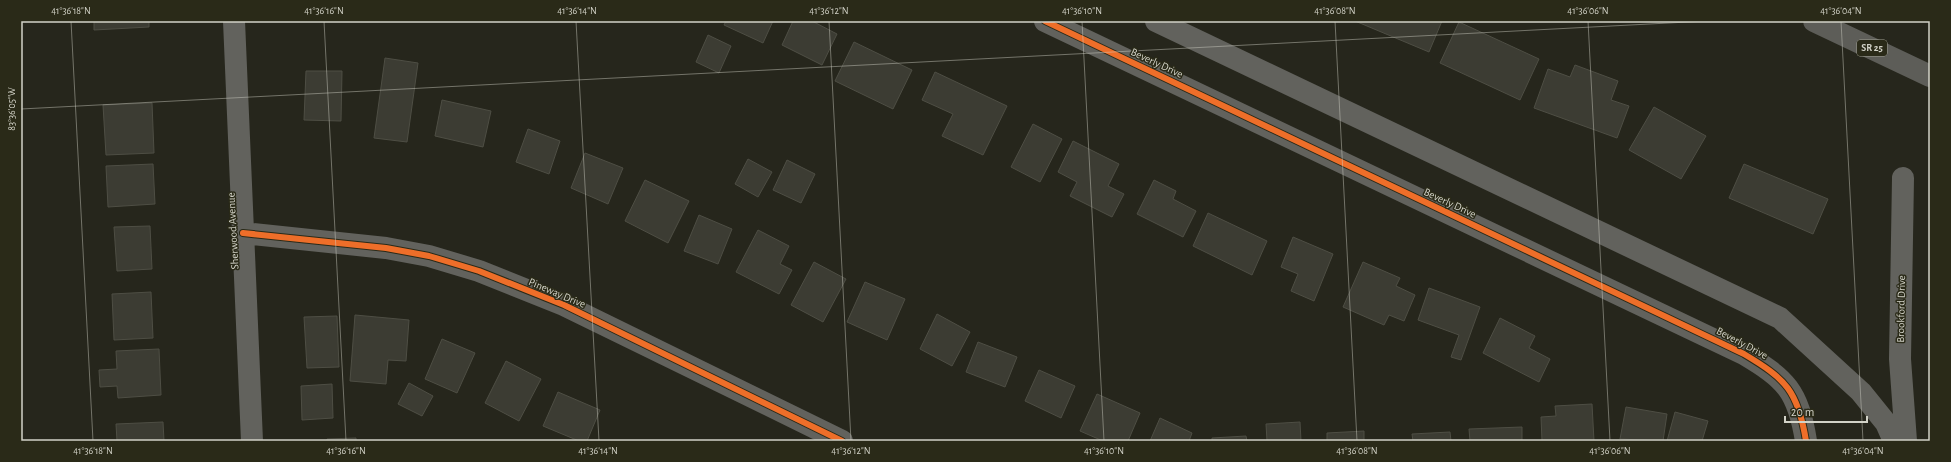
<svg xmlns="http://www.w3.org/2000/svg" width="1951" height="462" font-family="'Alegreya Sans',sans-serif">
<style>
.building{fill:#3c3c33;stroke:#4e4e44}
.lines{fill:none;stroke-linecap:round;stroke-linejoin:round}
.minor{stroke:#62625d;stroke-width:22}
.highway{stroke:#5d5d58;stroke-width:22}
.cycleway-casing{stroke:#2a2a18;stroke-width:8}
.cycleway{stroke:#ee6e29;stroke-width:6}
.ticks{fill:none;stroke:#d2d2c7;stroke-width:1;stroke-opacity:0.45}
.labels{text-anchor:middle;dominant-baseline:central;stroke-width:3;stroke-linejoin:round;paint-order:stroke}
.shield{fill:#2a2a18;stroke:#a0a092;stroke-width:1}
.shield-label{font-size:10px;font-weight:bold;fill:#d2d2c7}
.street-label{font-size:11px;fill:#d2d2c7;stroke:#2a2a18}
.neatline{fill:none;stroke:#d2d2c7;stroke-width:1.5}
.ticks-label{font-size:10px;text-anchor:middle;fill:#d2d2c7}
</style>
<rect width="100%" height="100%" fill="#26261c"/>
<path class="building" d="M94,21H149V27L94,30Z
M726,21H773L763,43L724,25Z
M793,21H812L837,34L822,65L782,45Z
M1355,21H1442L1429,52Z
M1459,22L1539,59L1520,100L1440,63Z
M708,35L731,46L719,73L696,62Z
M854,42L912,70L893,109L835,81Z
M385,58L418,63L407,142L374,138Z
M1575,65L1618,81L1611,100L1629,106L1617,138L1534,108L1548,69L1570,77Z
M306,71H342L341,121L304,120Z
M935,72L1007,106L983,155L942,136L953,114L922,100Z
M442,100L491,111L483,147L435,136Z
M152,103L154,153L106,155L103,105Z
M1654,107L1706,136L1681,179L1629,150Z
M1033,124L1062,139L1040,182L1011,167Z
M528,129L560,141L549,174L516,162Z
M1073,141L1119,164L1108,186L1124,194L1112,217L1070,196L1077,182L1058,172Z
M585,153L623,168L608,204L571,188Z
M748,159L772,172L758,197L735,184Z
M787,160L815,174L801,203L773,190Z
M153,164L155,204L108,207L106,166Z
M1744,164L1828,199L1813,234L1729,198Z
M645,180L689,201L668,243L625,221Z
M1154,180L1176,191L1173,199L1196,211L1183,237L1137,214Z
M1208,213L1267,241L1252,275L1193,246Z
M699,215L732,229L718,264L684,251Z
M150,226L152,269L117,271L114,227Z
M758,230L789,246L780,264L792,270L779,294L736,272Z
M1293,237L1333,254L1314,301L1291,291L1298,274L1281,267Z
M814,262L846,279L823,322L791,305Z
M1363,262L1400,278L1396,286L1415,295L1404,321L1389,315L1384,325L1343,307Z
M865,282L905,299L887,340L847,322Z
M1429,288L1480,307L1461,360L1451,357L1459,335L1418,320Z
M151,292L153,338L114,340L112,294Z
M937,314L970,332L952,366L920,349Z
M355,315L409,320L406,361L388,360L386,384L350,381Z
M337,316L339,367L307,368L304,317Z
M1500,318L1535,336L1529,348L1550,359L1539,382L1483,353Z
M442,339L475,353L457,393L425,379Z
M978,342L1017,357L1005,387L966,372Z
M159,349L161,395L118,398L117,386L100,387L99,370L117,369L116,351Z
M506,361L541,379L519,421L485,403Z
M1039,370L1075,386L1061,418L1025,401Z
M409,383L433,396L422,416L398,404Z
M332,384L333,418L302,420L301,386Z
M558,392L600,410L587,441H579L543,426Z
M1097,394L1140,413L1128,441H1103L1080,431Z
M1592,404L1594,441H1542L1541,417L1556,416L1555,406Z
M1626,407L1667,414L1663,441L1620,439Z
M1675,412L1708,421L1702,441H1667Z
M1160,418L1192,433L1189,441H1150Z
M163,422L164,441H117L116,424Z
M1300,422L1301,441H1267L1266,424Z
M1522,427V441H1470L1469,429Z
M1364,431V441H1327V433Z
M1450,432L1451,441H1413L1412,434Z
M1246,436L1247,441H1212V438Z
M356,438V441H327V439Z"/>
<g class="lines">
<path class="minor" d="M234,21L252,441
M1045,21L1744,354C1786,379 1798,391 1806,441
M1156,21L1780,318L1861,392L1886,423L1894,441
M1903,178L1900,359L1906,441
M243,233L386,248L429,256L479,271L564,305L842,441"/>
<path class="highway" d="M1814,21L1930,76"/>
<g class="cycleway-casing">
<path id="cycleway" d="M1045,21L1744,354C1786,379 1798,391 1806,441
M243,233L386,248L429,256L479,271L564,305L842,441"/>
</g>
<use href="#cycleway" class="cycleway"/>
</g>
<path class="ticks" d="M71,21L93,441M324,21L346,441M576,21L599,441M829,21L851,441M1082,21L1104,441M1335,21L1357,441M1588,21L1610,441M1841,21L1863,441M21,109L1707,21"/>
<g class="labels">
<rect class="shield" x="1857" y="40" width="30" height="16" rx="3"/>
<g class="shield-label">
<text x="1872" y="48">SR 25</text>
</g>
<g class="street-label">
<text transform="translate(1157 63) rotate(25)">Beverly Drive</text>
<text transform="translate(1450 203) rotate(25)">Beverly Drive</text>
<text transform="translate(233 231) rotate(-93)">Sherwood Avenue</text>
<text transform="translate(557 293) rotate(23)">Pineway Drive</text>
<text transform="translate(1901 309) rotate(-89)">Brookford Drive</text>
<text transform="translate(1742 343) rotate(28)">Beverly Drive</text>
</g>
</g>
<rect width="1951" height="462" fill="none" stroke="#2a2a18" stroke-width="44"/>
<path d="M1785 416v6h82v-6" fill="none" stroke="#d2d2c7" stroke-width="2"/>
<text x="1791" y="416" font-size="12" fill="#d2d2c7" stroke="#2a2a18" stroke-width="3" paint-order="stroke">20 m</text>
<rect x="22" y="22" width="1907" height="418" class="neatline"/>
<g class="ticks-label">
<text x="71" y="14">41°36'18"N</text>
<text x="324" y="14">41°36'16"N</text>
<text x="577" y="14">41°36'14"N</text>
<text x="829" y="14">41°36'12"N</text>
<text x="1082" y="14">41°36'10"N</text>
<text x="1335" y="14">41°36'08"N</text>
<text x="1588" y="14">41°36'06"N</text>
<text x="1841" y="14">41°36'04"N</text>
<text transform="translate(11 109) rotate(-90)" y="4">83°36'05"W</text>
<text x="93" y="454">41°36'18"N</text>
<text x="346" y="454">41°36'16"N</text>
<text x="598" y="454">41°36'14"N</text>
<text x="851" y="454">41°36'12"N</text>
<text x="1104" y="454">41°36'10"N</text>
<text x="1357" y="454">41°36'08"N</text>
<text x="1610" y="454">41°36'06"N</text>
<text x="1863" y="454">41°36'04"N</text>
</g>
</svg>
